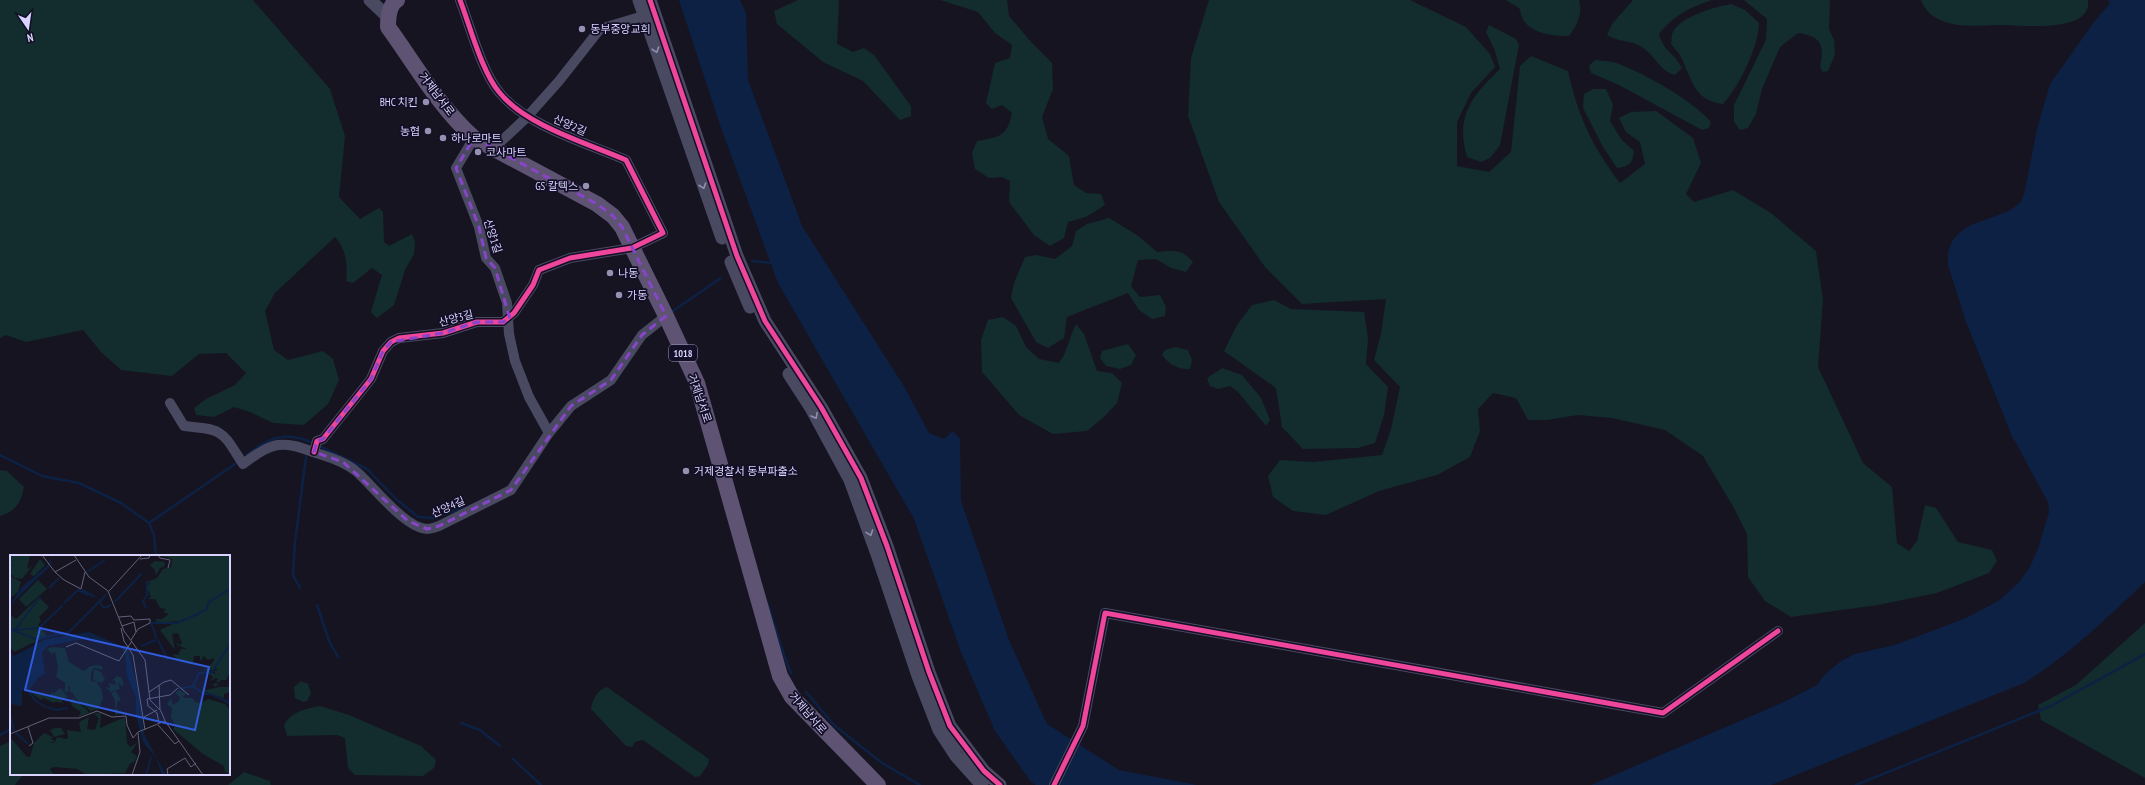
<svg xmlns="http://www.w3.org/2000/svg" width="2145" height="785" font-family="'PT Sans Narrow','Noto Sans KR',sans-serif">
<style>
.green{fill:#132c2d}
.water{fill:#0d2144}
.lines{fill:none;stroke-linecap:round;stroke-linejoin:round}
.stream{stroke:#0d2144;stroke-width:2.5}
.minor{stroke:#4a4962;stroke-width:10}
.tertiary{stroke:#4a4962;stroke-width:13}
.primary{stroke:#5e5373;stroke-width:16}
.cycleway-casing{stroke:#130f26;stroke-width:8}
.cycleway{stroke:#ed469a;stroke-width:5}
.oneway{stroke:#928eb0}
.marked{fill:none;stroke:#8945c9;stroke-width:3;stroke-dasharray:8 5;stroke-linejoin:round}
.poi-dot{fill:#9591b1;stroke:#130f26;stroke-width:1.5}
.labels{text-anchor:middle;dominant-baseline:central;stroke-width:3.5;stroke-linejoin:round;paint-order:stroke}
.shield{fill:#130f26;stroke:#9e99be;stroke-width:1}
.shield-label{font-size:10px;font-weight:bold;fill:#d9d4ff}
.poi-label{font-size:11px;fill:#d9d4ff;stroke:#130f26;text-anchor:start}
.street-label{font-size:11px;fill:#d9d4ff;stroke:#130f26}
.inset-river{fill:none;stroke:#0d2144;stroke-width:2}
.inset-road{fill:none;stroke:#64617a;stroke-width:1}
.view{fill:#305bdc;fill-opacity:0.15;stroke:#305bdc;stroke-width:2}
.inset-edge{fill:none;stroke:#d9d4ff;stroke-width:2}
</style>
<rect width="100%" height="100%" fill="#161421"/>
<path class="green" d="M0,0H253L330,89L345,136L339,197L360,219L379,208L383,212L384,242L389,246L412,234L415,242L414,254L405,270L394,305L377,318L371,312L382,275L372,268L353,283L346,281C348,264 346,249 335,237L275,293L265,311L274,350L288,360L323,351L333,359L339,380L328,404L304,425L273,423L250,412L234,407L214,417L196,415L194,408L206,399L235,385L246,373L226,353L199,354L172,376L121,370L101,352L83,330L26,342L6,335L0,338Z
M798,0H839L837,44L853,52L864,48L874,55L911,106V116L900,120L863,81L823,62L777,24L774,11Z
M940,0H1007L1009,16L1032,43L1052,63L1053,89L1042,117L1048,139L1069,156L1074,185L1086,193L1101,194L1105,205L1086,217L1068,222L1064,238L1050,246L1034,235L1009,202L1010,181L1002,177L989,178L975,169L972,153L977,141C999,137 1007,137 1012,113L1002,105L992,109L986,103L995,63L1010,58L1012,45L995,33L978,12Z
M1209,0H1410L1466,27L1490,54L1495,67L1471,93L1457,122V166L1489,172L1511,152L1520,66L1531,56L1568,71C1578,116 1592,146 1620,183L1645,164L1640,142L1626,132L1619,118L1631,112L1656,111L1693,138L1701,163L1686,194L1694,202L1733,190L1771,213L1816,251L1823,300L1818,367L1863,463L1892,487L1897,543L1909,551L1917,541L1925,505L1936,508L1958,542L1992,550L1997,561L1989,573L1937,593L1878,605L1791,617L1765,601L1748,577L1747,534L1734,508L1703,456L1665,430L1612,418L1578,415L1547,420H1528L1516,398L1493,393L1478,409L1480,431L1470,457L1437,475L1379,491L1326,515L1293,511L1273,497L1268,476L1280,460L1313,462L1382,455L1391,429L1400,387L1374,360L1381,334L1386,299L1302,304L1265,267L1219,202L1188,116L1191,58Z
M1506,0H1579C1583,15 1577,25 1569,36C1554,36 1533,34 1524,21C1521,17 1521,12 1519,8Z
M1633,0H1712C1689,8 1674,15 1659,34C1664,52 1674,52 1682,68L1675,75C1659,71 1654,53 1640,46C1629,40 1618,42 1607,35L1612,24Z
M1744,0H1830L1829,29L1834,40L1835,55L1828,71L1823,72L1820,67C1825,45 1821,36 1798,33L1780,47L1762,89L1756,114L1748,128L1740,130L1734,122V105L1766,40L1767,19Z
M1921,0H2088C2093,34 2019,25 2000,25C1983,25 1961,28 1945,22C1932,17 1926,12 1921,0Z
M1731,4L1745,10L1759,23C1759,46 1739,87 1723,104C1695,101 1692,81 1682,59C1680,54 1675,49 1671,44C1672,41 1671,35 1673,32C1681,16 1715,7 1731,4Z
M1489,25L1516,39L1519,45L1500,145L1490,158L1481,162L1467,157C1455,116 1472,96 1500,69L1495,51L1486,32Z
M1595,60C1603,61 1612,61 1619,64C1647,75 1692,100 1711,122L1709,128L1702,130L1619,85L1591,73L1589,66Z
M1593,89H1606L1613,105L1610,121L1621,139L1634,151C1633,163 1629,167 1617,168L1603,147L1583,108L1584,94Z
M1109,218L1137,235L1157,252C1172,251 1182,248 1193,262L1186,272L1171,268L1156,259L1138,260L1131,286L1140,297L1160,295L1166,307L1165,316L1152,319L1139,310L1128,293L1067,317L1064,338L1048,348L1036,342L1011,298L1014,283L1025,257L1036,255L1055,259L1072,246L1076,231L1087,224Z
M1274,300L1291,309L1364,312L1368,338L1366,364L1388,387L1384,415L1375,443L1358,448L1303,449L1282,427L1276,388L1224,351L1237,325L1252,305Z
M1003,317L1016,326L1026,347L1039,359L1059,363C1068,351 1069,337 1076,324L1084,334L1097,371L1112,373L1122,383L1117,403L1104,417L1087,431L1053,434L1019,415L982,372L981,340L988,320Z
M1128,344L1136,355L1131,365L1120,369L1106,366L1100,358L1102,351Z
M1175,347L1188,350L1192,360L1190,369C1178,370 1169,364 1162,355L1165,350Z
M1222,368L1242,375L1261,398L1270,420L1266,426L1238,392L1230,386L1218,389L1210,386L1207,378Z
M0,470L7,471L24,487C21,503 15,512 0,516Z
M2145,623V778L2041,720L2038,705L2076,685Z
M301,681L308,684L311,693L307,701L303,702L295,698L294,687Z
M607,687L709,759L708,765L700,776L695,777L643,740L635,742L632,747L626,746L591,709C592,700 598,689 607,687Z
M320,706L349,715L421,746L436,760L434,768L423,776L355,775L348,768L345,738L337,735L287,736L284,725C292,711 305,709 320,706Z
M11,741V774H24L15,785H0V746Z
M244,772L270,781L271,785H228Z"/>
<path class="water" d="M679,0H740L746,13L748,80L802,226L905,388L929,433L944,439L953,431L960,439L961,501L1009,640L1047,724L1119,770L1197,785H1036L1031,782L995,731L961,652L914,519L778,283L720,125Z
M2113,0H2145V582C2107,618 2068,656 2024,683L1771,785H1591L1784,702L1817,685L1826,673L1841,661L1855,654L1895,645L1966,618L2000,600L2020,581L2030,567L2039,546L2049,512L2048,502L2012,436L1966,322L1948,265V252L1952,241L1960,232L1971,225L2009,211L2020,203L2024,195L2037,129L2050,84L2094,22Z"/>
<g class="lines">
<path class="stream" d="M2109,0L2111,2
M752,261L773,263
M670,313L721,278
M319,446L367,469L396,499L418,517L434,518L463,508
M0,455L42,476L79,483L121,503L149,523L238,462
M247,455C269,437 286,431 313,443
M149,523L154,535L156,556
M300,588L293,575L295,542L306,457
M767,602L784,655L791,673
M317,605L329,641L338,657
M806,692L835,726L882,763L920,785
M461,723L480,730L500,746
M0,735L11,729
M513,759L541,785
M1856,785L2051,706L2145,654"/>
<path class="minor" d="M474,138L456,168L479,227L486,258L495,268L507,303L509,334L515,361L529,397L549,433
M494,148L526,118L559,81L600,29L650,14
M170,403L184,426C225,430 221,430 243,464C274,441 281,440 316,453C331,458 345,462 357,472C373,486 405,528 427,529C431,529 436,527 439,526L511,490L549,433L571,406L611,380L642,335L666,316
M314,452L317,441L323,439L371,379L383,351L391,342L399,338L443,333L477,322H503L514,313L533,285L539,270L570,258L632,248L663,233L626,160C587,143 526,126 499,92C482,72 470,26 460,0
M1054,785L1083,726L1105,613L1663,713L1778,631"/>
<path class="tertiary" d="M370,0L388,17
M639,0L722,238
M650,0L737,256L765,321L821,407L861,478L887,546L929,672L950,726L984,771L1000,785
M731,262L750,307
M789,374L811,408L850,480L877,554L918,676L939,730L956,756L982,785"/>
<path class="primary" d="M397,0C389,5 388,18 388,27C415,64 439,107 474,138L597,204L613,216L622,227L666,316L697,383L780,676L792,697L878,785"/>
<g class="cycleway-casing">
<path id="cycleway" d="M650,0L737,256L765,321L821,407L861,478L887,546L929,672L950,726L984,771L1000,785
M314,452L317,441L323,439L371,379L383,351L391,342L399,338L443,333L477,322H503L514,313L533,285L539,270L570,258L632,248L663,233L626,160C587,143 526,126 499,92C482,72 470,26 460,0
M1054,785L1083,726L1105,613L1663,713L1778,631"/>
</g>
<use href="#cycleway" class="cycleway"/>
</g>
<defs><path id="oneway-chevron" d="M-2-3.5L2.5 0L-2 3.5" fill="none" stroke-width="1.6" stroke-linecap="round" stroke-linejoin="round"/></defs>
<g class="oneway">
<use href="#oneway-chevron" transform="translate(656 50) rotate(71)"/>
<use href="#oneway-chevron" transform="translate(703 186) rotate(71)"/>
<use href="#oneway-chevron" transform="translate(815 416) rotate(61)"/>
<use href="#oneway-chevron" transform="translate(870 533) rotate(70)"/>
</g>
<path class="marked" d="M474,138L597,204L613,216L622,227L666,316L642,335L611,380L571,406L511,490L439,526L427,529L408,521L343,462L314,452L317,441L323,439L371,379L383,351L391,342L443,333L477,322H503L510,319L495,268L486,258L479,227L456,168Z"/>
<g class="poi-dot">
<circle cx="582" cy="29" r="4"/>
<circle cx="426" cy="102" r="4"/>
<circle cx="428" cy="131" r="4"/>
<circle cx="443" cy="138" r="4"/>
<circle cx="478" cy="152" r="4"/>
<circle cx="586" cy="186" r="4"/>
<circle cx="610" cy="273" r="4"/>
<circle cx="619" cy="295" r="4"/>
<circle cx="686" cy="471" r="4"/>
</g>
<g class="labels">
<rect class="shield" x="669" y="345" width="28" height="16" rx="3"/>
<g class="shield-label">
<text x="683" y="353">1018</text>
</g>
<g class="poi-label">
<text x="590" y="29">동부중앙교회</text>
<text x="418" y="102" text-anchor="end">BHC 치킨</text>
<text x="420" y="131" text-anchor="end">농협</text>
<text x="451" y="138">하나로마트</text>
<text x="486" y="152">코사마트</text>
<text x="578" y="186" text-anchor="end">GS 칼텍스</text>
<text x="618" y="273">나동</text>
<text x="627" y="295">가동</text>
<text x="694" y="471">거제경찰서 동부파출소</text>
</g>
<g class="street-label">
<text transform="translate(437 94) rotate(53)">거제남서로</text>
<text transform="translate(570 125) rotate(23)">산양2길</text>
<text transform="translate(493 236) rotate(72)">산양1길</text>
<text transform="translate(456 318) rotate(-15)">산양3길</text>
<text transform="translate(700 398) rotate(71)">거제남서로</text>
<text transform="translate(448 507) rotate(-24)">산양4길</text>
<text transform="translate(808 713) rotate(49)">거제남서로</text>
</g>
</g>
<g transform="translate(10 555)">
<rect width="220" height="220" fill="#161421"/>
<path d="M0,0H16L12,9L16,0H20L17,14L22,11L12,24L5,23L0,18V12L4,9L0,11ZM149,0H220V117L216,125H211L206,132L202,129L209,128L206,125L209,124L206,123L200,126L203,122L198,118H204L207,121L204,116L207,115L210,122L207,114L194,116L204,106V103L198,105L194,101L190,106V101H184L183,107L180,109L168,105L162,99L168,100L171,94H177L167,90V88L170,90L172,88L168,78L162,79L165,95L150,75L169,66L148,68L145,64H152L159,59L153,57L156,54L150,53L145,44H138L141,42L137,32L140,28L137,27L147,23L153,14L161,12L162,4ZM30,4L35,10L24,21L20,19ZM145,6L155,7L154,12L150,13L146,20L145,15L140,10ZM0,21L11,27L8,37L0,43ZM28,25L37,34L16,52L9,44ZM29,42L39,52L29,62L31,66L28,70L37,81L4,97L0,92V60L6,64ZM42,92L55,93L59,107L74,116L80,111L89,110L93,112L92,115L84,113L81,118V126L87,127L92,136L93,144L88,154L81,156L66,144L62,137L60,138V131L58,132L59,136H56L60,141L52,134L55,135V128L46,122L48,112L45,97L42,99L37,94ZM84,114L91,117L95,124L92,128L83,125ZM107,121L112,123L114,130L111,131L108,127L110,134L101,137L95,132L100,133L99,128L106,130L105,125L102,126ZM209,132H220V137L214,139V143L192,136ZM50,133L58,142L51,145L54,148L46,147L48,145L44,148L33,143L31,145L20,137H30L39,142L42,136L43,139ZM169,135L177,139L173,141L174,143H182L185,147L191,148L198,144L215,149L220,155V219L215,217L214,211L193,199L163,174L165,171L161,162L162,153L157,149L161,143L163,150L169,146L170,142L165,138ZM106,136L111,145L108,146L106,153L111,159L105,160V145L101,138ZM63,143L76,154L79,158L68,162L71,157L62,151L60,145ZM87,158L91,159L90,173L115,162L117,188L120,192L128,187L121,197L127,201L125,206L120,209L115,218L77,220L67,214L44,212L40,214L44,220H0V182L17,202H20L24,188L34,178L43,182L41,184L45,186L41,187V184V188L45,187L47,182L55,184L58,183L57,175L71,177L69,167L79,162L77,174L85,175L89,163L84,159ZM45,173H51L55,179L44,182L40,175Z" fill="#132c2d"/>
<path d="M43,0L39,12L0,50L12,32L37,11ZM79,77L118,94L129,138L134,179L156,220H152L146,202L133,187L126,160V142L117,122L115,98L111,93L79,83L38,91L32,97L35,119L29,122L18,136L12,135V151L0,149V97L4,101L36,84Z" fill="#0d2144"/>
<path class="inset-river" d="M77,17L95,5M39,33L49,23M72,35L85,42M89,46L94,53L101,50M105,47L132,18M54,48L68,35L78,40M136,53L133,46L137,40V26M141,68H167L181,62L196,55L199,47L220,34M141,68L147,84M30,72L53,50M0,74L25,84L59,77L97,39M5,75L30,42M5,75L29,73M148,85L158,105M131,91L146,85M183,131L189,118L202,117L218,92M169,134L183,131L194,139H201L220,148M18,136L26,146L36,152M37,152L46,155L58,153M0,159L4,176M6,178L18,189M136,220L141,202"/>
<path class="inset-road" d="M32,0L45,17M148,0L150,3L160,5L158,13M130,4L139,3L140,0M66,5L45,17L54,25L71,34L75,17M99,36L132,0M109,62L121,61L124,65L140,64V68L128,74L121,85M112,71L124,67L126,77M111,73L114,86L123,100L135,175M56,92L66,88L109,106L122,86M149,130L150,155M139,137L154,127L161,125L179,140M134,162L147,155M155,166L193,220M149,168L147,158L138,151L137,144L160,140L168,133M148,170L165,189L169,186M18,172L23,188L19,191M0,179L39,163H69L87,156L102,162L116,161L117,170L123,183L128,177L155,166L151,156L140,145L135,105L114,76L98,36L79,22L64,0M122,220L130,197L128,178M158,220L157,214L175,203L181,212L186,208"/>
<path class="view" d="M30,73L199,112L185,175L15,135Z"/>
<rect width="220" height="220" class="inset-edge"/>
</g>
<g transform="translate(28 28) rotate(167)" stroke="#130f26" stroke-width="3" paint-order="stroke">
<path d="M0-3L7 15L0 10L-7 15Z" fill="#d9d4ff"/>
<text y="-6" font-size="11" font-weight="bold" text-anchor="middle" fill="#d9d4ff">N</text>
</g>
</svg>
